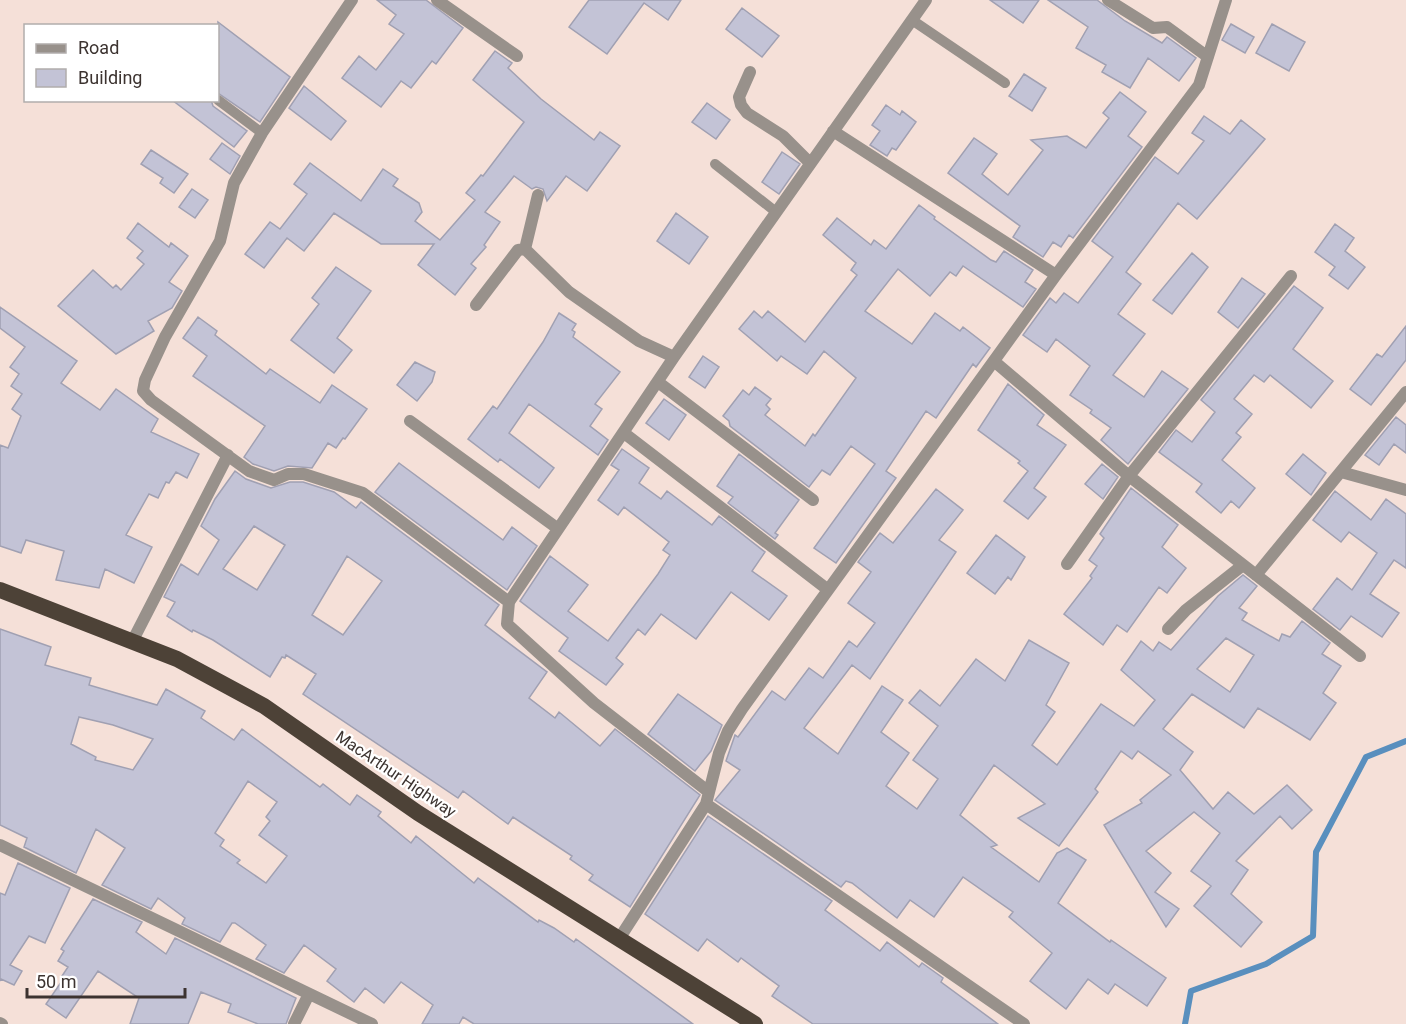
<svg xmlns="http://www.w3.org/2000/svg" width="1406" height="1024" font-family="Roboto,sans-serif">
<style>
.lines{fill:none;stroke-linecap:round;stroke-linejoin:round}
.stream{stroke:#598fbe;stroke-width:6}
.building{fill:#c3c3d6;stroke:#a0a0b2;stroke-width:1.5;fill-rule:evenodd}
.service{stroke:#98918b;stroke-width:10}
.minor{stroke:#98918b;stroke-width:12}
.trunk{stroke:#4d4237;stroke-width:16}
.labels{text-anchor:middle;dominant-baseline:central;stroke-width:4.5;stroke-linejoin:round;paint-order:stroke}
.street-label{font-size:16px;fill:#3c3330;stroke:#fff}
</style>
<rect width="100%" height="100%" fill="#f5e0d8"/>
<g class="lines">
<path class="stream" d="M1185,1024L1191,991L1266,964L1313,936L1316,852L1366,757L1406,741"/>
</g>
<path class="building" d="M377,0H426L463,28L436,64L432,61L411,88L401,81L381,107L342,78L359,56L376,70L404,34L389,24L396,15Z
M589,0H681L668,20L644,3L607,54L569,27Z
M990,0H1039L1023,23Z
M1048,0H1097L1125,21L1162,43L1167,37L1196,58L1179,81L1148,58L1130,88L1102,72L1106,65L1076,48L1088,27Z
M742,8L779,36L762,57L726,29Z
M218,22L290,77L260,122L218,93Z
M1231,24L1254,37L1245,53L1222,40Z
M1272,24L1305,42L1289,71L1256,53Z
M495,51L512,63L508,68L541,99L594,140L600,132L620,146L587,191L566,176L547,201L543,189L536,187L532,189L514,176L485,212L500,222L484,245L486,247L471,264L476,268L455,295L418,265L434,244H381L334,213L304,251L287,238L264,268L245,254L270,222L280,229L307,194L294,184L310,163L361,201L383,169L398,179L393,186L419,203L422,212L415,221L440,240L475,200L466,193L481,175L483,176L524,122L473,80Z
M1024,74L1046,88L1032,111L1009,96Z
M304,86L346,121L331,140L289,108Z
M1120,92L1146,112L1128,136L1142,147L1073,238L1069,235L1061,247L1053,242L1043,257L1013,237L1020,226L948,173L974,138L997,154L982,174L1008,195L1043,150L1031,140L1067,136L1086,148L1109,118L1103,113Z
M172,100H211L213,106L247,131L234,147Z
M707,103L730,120L716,139L692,122Z
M886,105L900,115L902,111L916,122L896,150L892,148L887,156L870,145L880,131L872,125Z
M1204,116L1230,134L1241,120L1265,139L1197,219L1178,203L1126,272L1141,284L1118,314L1145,334L1113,375L1144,397L1162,371L1188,389L1128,464L1101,440L1111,428L1090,413L1092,410L1070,395L1090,366L1056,339L1047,352L1023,335L1050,298L1056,303L1064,293L1078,303L1113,257L1092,241L1155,157L1178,174L1204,141L1192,133Z
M222,143L240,156L230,174L210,159Z
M151,150L188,174L174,193L160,183L163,178L141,164Z
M782,152L800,164L779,194L762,182Z
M192,189L208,200L195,218L179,207Z
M919,205L935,217L934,219L991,260L996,262L1004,251L1033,270L1025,282L1036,289L1023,307L963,266L956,276L950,272L930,296L898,269L865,311L912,344L935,313L960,331L963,327L990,348L976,367L973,364L936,418L926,411L886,471L896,478L836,563L814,548L875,464L851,446L830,475L822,470L809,487L730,426L729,421L723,416L743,390L749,395L755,387L771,399L766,405L770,409L765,415L805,446L813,434L815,436L856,378L824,351L807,374L781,356L777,361L739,329L754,311L762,318L768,311L805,342L857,275L851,270L856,263L823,235L837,218L871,245L874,240L886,249Z
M676,213L708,237L689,264L657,241Z
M138,223L169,247L171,243L188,256L169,282L182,291L172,308L148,321L154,331L116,354L58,306L93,270L113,288L116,285L121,290L144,264L137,258L143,251L127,238Z
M1335,224L1354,238L1345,251L1365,267L1348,289L1329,275L1335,267L1315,252Z
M1192,253L1208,267L1172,314L1153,300Z
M336,267L371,291L337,338L352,350L334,373L291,340L319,304L312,298Z
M1242,278L1265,294L1238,328L1218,312Z
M1294,286L1323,308L1293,349L1333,381L1311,408L1270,375L1264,382L1254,375L1234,399L1252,414L1236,433L1241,437L1222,460L1255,488L1239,508L1231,501L1221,513L1196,492L1202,484L1159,452L1176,430L1192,442L1215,412L1201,400Z
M0,307L77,361L61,383L100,410L116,389L158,419L151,432L199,454L187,478L176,472L169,483L166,482L158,498L149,494L126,535L152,547L134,583L105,569L99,588L56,580L64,551L26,540L21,553L0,546V445L8,448L21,416L12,409L22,394L11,386L19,374L10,367L25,347L0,328Z
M559,313L576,324L572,330L575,332L573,337L620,372L595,404L602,409L590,426L608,440L598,455L529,404L509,433L554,468L539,488L500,459L498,462L468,439L493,406L497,409L543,342Z
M198,317L217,331L215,335L266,374L270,369L320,403L332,385L367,409L345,439L343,438L336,448L328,443L312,468L288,466L274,471L253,464L244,457L265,426L193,376L207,356L183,338Z
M1406,326V360L1371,405L1350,389L1377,354L1382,357Z
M703,356L719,367L705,388L689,377Z
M415,362L435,372L432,382L417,401L397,385Z
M1008,384L1044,415L1037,425L1066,445L1034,488L1046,497L1028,519L1004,501L1028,471L1018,463L1020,461L978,430Z
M664,399L686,415L669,440L646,423Z
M1396,417L1406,425V453L1394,444L1379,465L1365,455Z
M622,449L649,468L639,483L661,499L667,491L712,525L719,516L765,552L752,571L787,596L769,620L731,592L696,639L661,614L645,635L638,629L616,658L623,664L606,685L559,651L568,638L520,601L550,556L588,585L568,611L608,641L658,574L670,555L663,550L669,542L624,507L618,515L598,500L619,470L611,465Z
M739,454L799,500L775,533L778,535L775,539L728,503L733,497L717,486Z
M1303,454L1326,473L1311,495L1286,474Z
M399,463L503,540L512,527L537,546L507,590L375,492Z
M1102,464L1118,477L1103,499L1085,484Z
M235,471L246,479L271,488L290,482H303L334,492L356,508L361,502L499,605L485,625L547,672L529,698L555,718L559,712L600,746L615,729L700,795L630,907L589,880L593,875L570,859L572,856L513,817L508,824L463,791L458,798L303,694L316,674L286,655L285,658L282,657L270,677L213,640L193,630L192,632L167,616L175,602L164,597L181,564L198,575L219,540L201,526L215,499ZM254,526L285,545L257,590L223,569ZM347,556L382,581L343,635L312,615Z
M1131,488L1178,525L1162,547L1186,568L1167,593L1159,587L1127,632L1117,625L1103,645L1064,614L1092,578L1090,576L1097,566L1089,560L1104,538L1100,534Z
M936,489L963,510L939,540L956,552L870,679L852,665L804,728L838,754L882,686L903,700L881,732L909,753L886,786L917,809L938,779L913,760L938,726L909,703L920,690L940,706L976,659L1005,681L1029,640L1069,663L1046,705L1055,712L1032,745L1057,765L1101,704L1134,726L1155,700L1121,670L1141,641L1153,651L1159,642L1171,650L1218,596L1243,575L1257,586L1239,608L1247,613L1242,620L1279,641L1282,634L1290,637L1302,621L1330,643L1322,654L1341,666L1323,693L1336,703L1310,740L1258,708L1244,728L1192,694L1163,729L1193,752L1180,770L1213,809L1228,792L1254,814L1287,785L1312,810L1292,829L1280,816L1236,861L1248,870L1231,894L1262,922L1241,947L1194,906L1211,886L1191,871L1220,833L1194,812L1146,851L1171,873L1155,892L1179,909L1166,927L1104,825L1142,803L1140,800L1171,775L1138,751L1132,759L1121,751L1095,789L1098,792L1059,846L1018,818L1045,804L994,765L960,815L997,845L991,847L1039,882L1057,853L1067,848L1086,860L1058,903L1110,942L1111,940L1166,978L1147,1006L1115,984L1108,994L1088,979L1066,1009L1030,981L1052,953L1009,917L1013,912L963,877L934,917L910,900L897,918L852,883L846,881L841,887L715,800L740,770L726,761L735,735L738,737L772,691L785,700L809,668L823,678L849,641L857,647L875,623L848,603L871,572L858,562L880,533L893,543ZM1226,638L1254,655L1230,692L1197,669Z
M1335,491L1371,520L1386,499L1406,514V568L1394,560L1370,594L1399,613L1382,637L1351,616L1340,630L1313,609L1337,578L1352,590L1377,553L1349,532L1341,542L1313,520Z
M996,535L1025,557L1011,580L1008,577L995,594L967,573Z
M0,629L51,647L45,665L91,678L89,685L157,705L166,689L205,711L201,718L234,740L242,729L320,787L323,784L350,805L357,795L381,812L378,816L411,843L416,836L474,883L478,878L538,922L539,920L554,928L574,942L576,939L693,1024H474L463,1017L459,1024H422L433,1005L401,982L384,1003L365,988L354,1002L327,981L336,969L304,945L284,973L256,959L266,945L235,923H232L220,942L182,924L185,918L158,898L151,909L102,885L125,848L96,829L76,873L24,847L27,838L0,825ZM79,717L113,725L153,739L133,770L95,760L96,757L71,744ZM248,781L277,802L266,817L270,821L259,835L287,856L266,883L237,863L240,860L220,846L224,840L215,833Z
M678,694L722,725L711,751L695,771L648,734Z
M708,816L832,901L825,910L880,951L887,942L919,967L922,963L943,978L941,982L998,1024H813L772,996L779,986L741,958L738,962L707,939L698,951L645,914Z
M18,863L70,888L45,943L29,936L10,965L22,971L14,985L1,979L0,981V893L5,895Z
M93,899L142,922L136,932L166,954L175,938L296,998L286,1024H258L228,1012L231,1004L201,992L188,1024H130L139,998L98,971L66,1018L46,1004L64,978L62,976L68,967L58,961L64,951L61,949Z"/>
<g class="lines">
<path class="service" d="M912,20L1005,83
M218,100L262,133
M715,164L776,212"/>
<path class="minor" d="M352,0L262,133L234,183L220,241L165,337L145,380L143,391L151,400L249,471L274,480L288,474H304L363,493L509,602
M437,0L517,56
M1108,0L1153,28L1167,27L1208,57
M750,72L739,97L741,105L747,113L783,136L810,163
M833,131L1056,275
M525,249L538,195
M476,305L518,250L525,249L569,292L639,341L674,357
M995,362L1129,476L1360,656
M658,382L813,500
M410,421L557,528
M624,433L827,589
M1341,472L1406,490
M1067,564L1129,476L1291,276
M1256,575L1406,392
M1168,629L1186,610L1243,565
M132,642L228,455
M709,792L594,703L507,624L509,602L674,357L926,0
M706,804L1024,1024
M0,845L372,1024
M619,939L706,804L719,753L728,731L742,709L1056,275L1199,85L1226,0
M0,1023L2,1024
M294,1024L309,994"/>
<path class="trunk" d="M0,590L177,659L264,706L418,813L755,1024"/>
</g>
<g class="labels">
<g class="street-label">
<text transform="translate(396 774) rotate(34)">MacArthur Highway</text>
</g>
</g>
<rect x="24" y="24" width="195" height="78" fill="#ffffff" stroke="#b1adac" stroke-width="1.5"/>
<rect x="36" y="44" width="30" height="9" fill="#98918b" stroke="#b1adac" stroke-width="1.5"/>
<text x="78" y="54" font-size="18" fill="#3c3330">Road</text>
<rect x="36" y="69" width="30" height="18" fill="#c3c3d6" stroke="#b1adac" stroke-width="1.5"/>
<text x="78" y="84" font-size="18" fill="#3c3330">Building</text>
<path d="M27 988v9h158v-9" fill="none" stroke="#3c3330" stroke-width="3"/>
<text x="36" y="988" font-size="18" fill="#3c3330" stroke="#ffffff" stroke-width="4.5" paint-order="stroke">50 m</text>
</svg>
